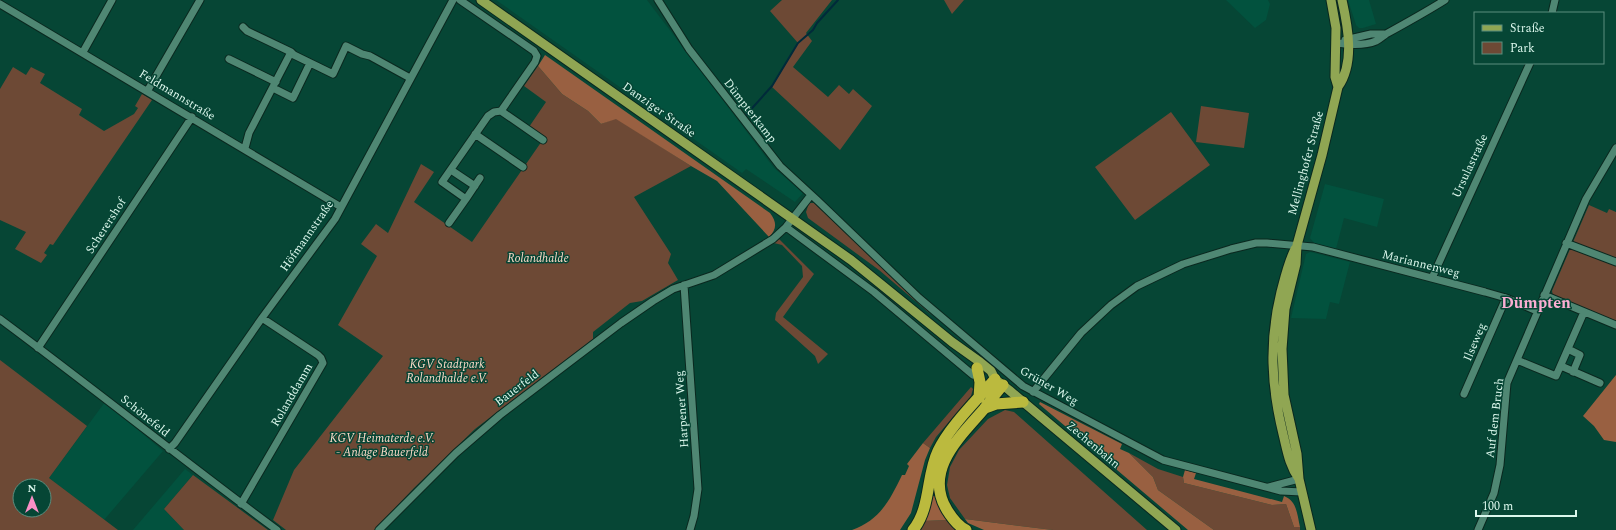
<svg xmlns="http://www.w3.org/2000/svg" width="1616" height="530" font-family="Spectral,serif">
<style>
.built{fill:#02523e}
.green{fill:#6d4935;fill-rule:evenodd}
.forest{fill:#996041}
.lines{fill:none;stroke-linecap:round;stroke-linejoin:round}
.stream{stroke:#012a3a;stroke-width:2}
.minor-casing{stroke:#0a281f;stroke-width:9}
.major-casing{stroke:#0a281f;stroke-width:11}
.highway-casing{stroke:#0a281f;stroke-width:13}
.minor{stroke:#4f8773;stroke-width:7}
.major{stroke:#90a653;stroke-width:9}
.highway{stroke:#bbba3e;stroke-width:11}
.labels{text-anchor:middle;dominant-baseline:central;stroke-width:3;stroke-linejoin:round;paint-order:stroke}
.street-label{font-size:12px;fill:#dbf7ec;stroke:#064635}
.park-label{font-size:12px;font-style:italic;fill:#fcd9c7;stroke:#064635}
.district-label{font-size:16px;font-weight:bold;fill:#fbaed3;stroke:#064635}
</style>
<rect width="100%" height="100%" fill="#064635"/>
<path class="built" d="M496,0H647L774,168L803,193L795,202L746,169L742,173Z
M1226,0H1268L1270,4L1266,20L1255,28Z
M1348,0H1369L1376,24L1363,28H1359L1356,25Z
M1325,184L1384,199L1377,227L1344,218L1336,249L1315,244L1310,238Z
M1310,252L1350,262L1339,304L1330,302L1326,319L1291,318L1306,254Z
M105,402L163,451L104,520L49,478Z
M185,469L193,475L164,509L184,530H133Z"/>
<path class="green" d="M782,0H832L806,33L812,41L793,67L828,97L839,85L849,94L853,89L872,106L840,150L772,87L798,43L770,11Z
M944,0H964L952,14Z
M538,66L562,94L588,111L601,124L616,118L691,166L634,197L671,254L668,263L678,280L642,301L630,303L593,332V339L475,429L414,488L374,530H286L273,520L294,470L383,356L338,325L377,256L361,244L376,224L388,233L421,164L434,172L414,202L472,242L544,138L529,127L546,102L524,86Z
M13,67L26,75L31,67L45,74L40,83L82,109L79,115L104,131L134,114L138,108L135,106L142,94L152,100L53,245L50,244L44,253L47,255L41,263L15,249L26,232L0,220V89Z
M1201,106L1249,113L1244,148L1196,142Z
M1171,112L1210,165L1135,220L1095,167Z
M809,203H814L934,317L879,270L808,218L806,212Z
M1589,205L1607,213L1609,209L1616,212V321L1553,296L1552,291Z
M779,239L814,274L783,317L828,354L818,364L815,356L775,320L776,313L803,277L802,266L782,245L774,243Z
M0,360L87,426L49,478L118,530H0ZM20,486H44V510H20Z
M971,387L973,389L971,396L936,437L930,448L923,443Z
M1005,410L1014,412L1147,530H1053L965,519L950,498L947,485L950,467L959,450L988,419Z
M1129,453L1158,469L1183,477L1184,483L1272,505L1286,504L1294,527H1300V530H1214L1158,490L1153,477Z
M193,475L268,530H184L164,509Z
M946,520L957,530H918L923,521Z"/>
<path class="forest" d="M545,55L770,213C777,222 777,229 769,237L717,181L691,166L616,119L601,124L588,111L562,94L538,66Z
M1616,375V442L1604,440L1594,426L1583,416Z
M1040,402L1122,444L1120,449L1129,453L1153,477L1158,490L1214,530H1188L1039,404Z
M923,443L930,448L925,460L911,513L900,530H852C880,520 890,500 902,475H905L909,466L907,464Z
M1185,470L1196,473L1194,479L1282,502L1284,496C1297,501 1297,514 1300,527H1294L1286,504L1272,505L1184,483L1183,477Z
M932,496H935L940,510L947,520L923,521Z
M965,519L1053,530H984L968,523Z"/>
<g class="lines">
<path class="stream" d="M745,116L772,86L798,43L813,30L817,23L838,0"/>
<g class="minor-casing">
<path id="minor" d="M460,0L534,51L537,56L535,62L501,111L494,112L488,116L442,182L466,199L480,178
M658,0L689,49L780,166L818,201L919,298L1023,386L1163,460L1281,491L1302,492
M0,4L341,207
M1552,13L1555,0
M243,27L247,31L291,52
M1345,40L1371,34H1384
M1337,43C1350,45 1364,46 1376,41C1380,39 1383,36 1386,34C1406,23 1426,12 1445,0
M83,52L112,0
M229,59L276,82
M273,88L293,98L310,63
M148,90L200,0
M501,111L543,140
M475,134L523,167
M245,148L249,133L291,52L294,55L333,74L346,46L362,54L370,56L410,78
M451,170L475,186
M449,223L466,199
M786,227L874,292L973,375
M1566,243L1616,262
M1432,278L1530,63
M684,285L698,489L694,516L690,530
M1544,295L1616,325
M0,319C93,388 184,461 277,530
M38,348L192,117
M1568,349L1580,355L1573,372
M1517,360L1556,376L1584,312
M1561,366L1600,383
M1033,392L1081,333L1111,305L1137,286L1183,264L1231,249L1256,243H1267L1313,247L1485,292L1506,298L1537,311
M1464,394L1506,298
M169,449L175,443L262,318L335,219L453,0
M1269,487L1299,479
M241,504L323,363L321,358L318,355L262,318
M379,530L456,453L500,415L621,323L653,301L673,289L714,275L773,239L786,227L811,195
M1478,530L1494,493L1500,465L1507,383L1586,199L1616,148"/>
</g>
<g class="major-casing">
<path id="major" d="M481,0L851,260L952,342L980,362L991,371L995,379L1009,390L1176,530
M1338,87C1355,63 1348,27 1342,0
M1295,249C1288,263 1285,277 1281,292C1269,341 1271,385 1283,434C1287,450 1289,465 1299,479
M1311,530L1299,479L1297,454L1284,395L1282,349L1285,309L1296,264L1297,245L1322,155L1338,87L1335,77L1336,28L1331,0"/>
</g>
<g class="highway-casing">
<path id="highway" d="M977,368L980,382L979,398
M985,408L996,404L1023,402
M913,530C931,508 926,476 938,451C949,427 978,399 995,379
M966,530C958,526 952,518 947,510C923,470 960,437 984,409C990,401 996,393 1003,385"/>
</g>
<use href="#minor" class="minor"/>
<use href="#major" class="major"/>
<use href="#highway" class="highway"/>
</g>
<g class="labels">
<g class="street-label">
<text transform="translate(177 95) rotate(31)">Feldmannstraße</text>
<text transform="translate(659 110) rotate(35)">Danziger Straße</text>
<text transform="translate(750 111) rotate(52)">Dümpterkamp</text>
<text transform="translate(1306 163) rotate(-75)">Mellinghofer Straße</text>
<text transform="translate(1470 166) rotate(-65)">Ursulastraße</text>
<text transform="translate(106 226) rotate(-57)">Scherershof</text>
<text transform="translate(307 236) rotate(-55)">Höfmannstraße</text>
<text transform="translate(1421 264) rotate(14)">Mariannenweg</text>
<text transform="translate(1475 342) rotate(-67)">Ilseweg</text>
<text transform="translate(1049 386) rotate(30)">Grüner Weg</text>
<text transform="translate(517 388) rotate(-37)">Bauerfeld</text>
<text transform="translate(292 395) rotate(-60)">Rolanddamm</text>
<text transform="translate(682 409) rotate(-94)">Harpener Weg</text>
<text transform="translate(145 416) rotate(39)">Schönefeld</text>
<text transform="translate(1495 418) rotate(-83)">Auf dem Bruch</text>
<text transform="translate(1093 445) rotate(40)">Zechenbahn</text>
</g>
<g class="park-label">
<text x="538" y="258">Rolandhalde</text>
<text x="447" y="364">KGV Stadtpark<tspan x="447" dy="14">Rolandhalde e.V.</tspan></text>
<text x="382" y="438">KGV Heimaterde e.V.<tspan x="382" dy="14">- Anlage Bauerfeld</tspan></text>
</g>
<g class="district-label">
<text x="1536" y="303">Dümpten</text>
</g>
</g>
<rect x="1474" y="12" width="130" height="52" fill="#064635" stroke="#5b8d7e"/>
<rect x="1482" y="25" width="20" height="6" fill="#90a653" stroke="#5b8d7e"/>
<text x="1510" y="32" font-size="12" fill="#dbf7ec">Straße</text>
<rect x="1482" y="42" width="20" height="12" fill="#6d4935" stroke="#5b8d7e"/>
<text x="1510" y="52" font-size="12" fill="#dbf7ec">Park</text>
<g transform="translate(32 498)"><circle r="19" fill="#064635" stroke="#5b8d7e"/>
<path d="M0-3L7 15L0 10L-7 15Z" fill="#fa8fc6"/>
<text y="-6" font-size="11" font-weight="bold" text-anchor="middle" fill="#dbf7ec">N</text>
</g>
<path d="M1476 510v6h100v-6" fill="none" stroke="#dbf7ec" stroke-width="2"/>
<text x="1482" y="510" font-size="12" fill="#dbf7ec" stroke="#064635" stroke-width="3" paint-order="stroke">100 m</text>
</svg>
